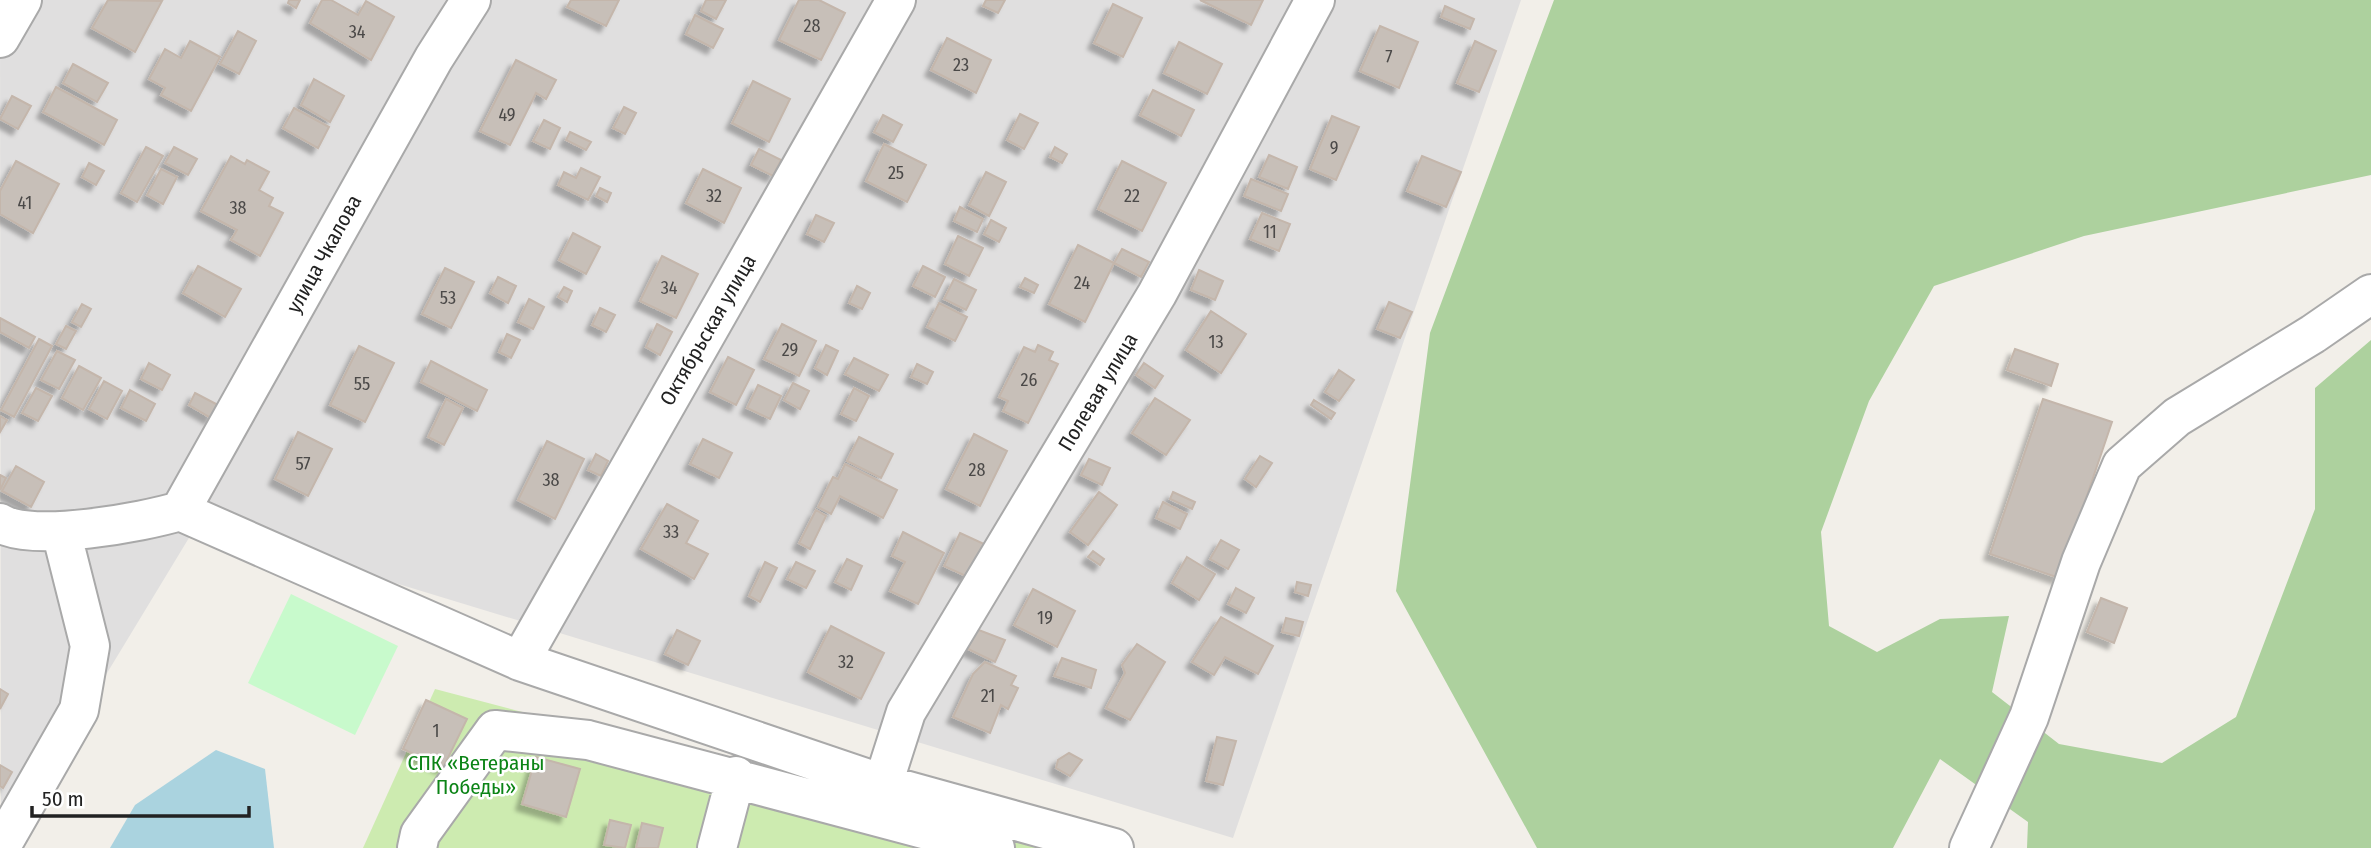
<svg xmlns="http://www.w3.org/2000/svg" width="2371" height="848" font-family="'Fira Sans Condensed',sans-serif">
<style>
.residential{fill:#e0dfdf}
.grass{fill:#cdebb0}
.forest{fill:#add19e}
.park{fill:#c8facc}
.water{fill:#aad3df}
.building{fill:#c7bfb8;stroke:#c4b6ab;stroke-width:2;filter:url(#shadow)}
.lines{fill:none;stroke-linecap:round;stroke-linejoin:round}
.minor-casing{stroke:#a9a9a9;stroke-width:42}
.minor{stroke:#fff;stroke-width:38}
.labels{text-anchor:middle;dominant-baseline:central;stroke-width:5;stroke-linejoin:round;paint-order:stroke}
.number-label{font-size:18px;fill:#4b4948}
.street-label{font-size:21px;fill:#222;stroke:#fff}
.park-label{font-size:21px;fill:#0c8416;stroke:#fff}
</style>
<defs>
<filter id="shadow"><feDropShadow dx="-6" dy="6" stdDeviation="2" flood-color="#0004"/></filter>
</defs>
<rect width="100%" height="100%" fill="#f2efe9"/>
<path class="residential" d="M0,0H1521L1233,838L198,523L1,848Z"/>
<path class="grass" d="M435,689L1040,848H363Z"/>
<path class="forest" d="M1554,0H2371V175L2084,236L1934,286L1869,401L1821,532L1829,626L1877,652L1940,619L2009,616L1992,692L2059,744L2162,763L2236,717L2315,509V388L2371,340V848H2027L2028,822L1940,759L1893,848H1537L1396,591L1430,333Z"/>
<path class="park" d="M291,594L398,646L355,735L248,683Z"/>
<path class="water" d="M216,750L265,769L274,848H110L135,805Z"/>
<path class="building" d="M108,0L162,1L135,52L92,28Z
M289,0H300L296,8L288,3Z
M322,0H331L358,15L366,1L394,17L371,60L310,23Z
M571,0H619L606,26L567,7Z
M706,0H726L716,19L701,11Z
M799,0H819L845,13L821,60L779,40Z
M986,0H1005L998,13L983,6Z
M1200,0H1263L1251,25Z
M1113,4L1142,18L1123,57L1094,43Z
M1445,6L1474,19L1470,29L1441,17Z
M695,15L723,29L713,48L686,34Z
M1380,26L1418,42L1399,88L1360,71Z
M238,31L256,41L239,74L220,64Z
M947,38L991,60L976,93L931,70Z
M190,41L220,57L191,111L161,95L165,88L149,79L165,49L181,58Z
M1475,41L1496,51L1479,92L1457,83Z
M1179,42L1222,64L1207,94L1164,73Z
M516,60L556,80L546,99L536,93L510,145L480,131Z
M73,64L108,83L97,102L63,83Z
M314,79L344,96L330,122L301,105Z
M753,81L790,99L769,142L732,123Z
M56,87L117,120L104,145L43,112Z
M1153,90L1194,110L1181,136L1140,115Z
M12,96L31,106L18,129L0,119Z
M624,107L636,113L625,134L613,128Z
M294,108L329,127L318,148L283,128Z
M1020,114L1038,123L1024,149L1007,140Z
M883,115L902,125L893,142L874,132Z
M1332,116L1359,127L1336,180L1310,169Z
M544,120L560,128L550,149L533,141Z
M570,132L591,142L586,150L566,140Z
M884,144L926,165L907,202L866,181Z
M146,147L163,156L137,202L121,193Z
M174,147L197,159L188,175L165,163Z
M1055,147L1067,154L1062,163L1050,157Z
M759,149L781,160L773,176L751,165Z
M1269,155L1297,167L1288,189L1259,177Z
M231,156L245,164L247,160L269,172L259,190L273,198L269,206L283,213L260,256L231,240L237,230L201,211Z
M1422,156L1461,172L1446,207L1407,191Z
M16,161L59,184L33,233L0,214V191Z
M1122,161L1166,183L1142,231L1098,209Z
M89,163L104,171L96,185L82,177Z
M581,168L600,177L588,200L558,185L564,172L576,178Z
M161,169L177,177L163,204L147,195Z
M703,169L741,188L724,223L686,203Z
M986,172L1006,182L989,216L969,205Z
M1251,179L1288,194L1281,211L1244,196Z
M600,188L611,193L607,202L596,196Z
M960,207L983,219L977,232L954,221Z
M1262,213L1290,224L1279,251L1250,239Z
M816,215L834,223L824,242L807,234Z
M991,220L1006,228L999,242L984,234Z
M573,233L600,247L586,274L559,260Z
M958,236L983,248L969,276L945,264Z
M1078,245L1114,263L1085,322L1049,304Z
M1122,249L1149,262L1141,277L1114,263Z
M662,256L698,274L676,318L640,301Z
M198,266L241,289L225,317L183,293Z
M923,266L945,277L935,297L913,286Z
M445,268L474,282L451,328L422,314Z
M1199,270L1223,281L1215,300L1191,290Z
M498,277L516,286L508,303L490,293Z
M1025,278L1038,285L1034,293L1020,287Z
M954,279L976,290L966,310L944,299Z
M857,286L870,293L862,309L849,303Z
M564,287L572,291L567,302L558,297Z
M529,299L544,307L533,329L518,322Z
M1389,302L1412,312L1400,338L1377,329Z
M939,303L967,317L955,341L927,327Z
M82,304L91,309L81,327L72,322Z
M600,308L615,315L606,332L592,325Z
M1211,311L1246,334L1221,373L1186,350Z
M0,318L35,337L29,348L0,332Z
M657,324L672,332L660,355L646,347Z
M782,324L816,341L799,376L764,359Z
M66,326L76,331L66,349L56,344Z
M507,334L520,340L511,358L499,352Z
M39,339L52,346L14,417L1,410Z
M826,345L838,351L827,375L815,368Z
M1038,345L1053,352L1049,360L1058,364L1028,423L1003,411L1008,401L999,397L1024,347L1035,352Z
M359,346L394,363L365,422L330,405Z
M2015,349L2058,364L2051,386L2007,370Z
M57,351L75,360L59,389L41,380Z
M728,357L754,370L736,405L710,392Z
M854,358L888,375L879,391L845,374Z
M431,361L487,390L477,411L421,382Z
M149,363L170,375L162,390L141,379Z
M1144,363L1163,376L1155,388L1136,375Z
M917,364L933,372L927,384L911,377Z
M79,366L101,378L83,410L62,398Z
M1339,370L1354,380L1339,401L1325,392Z
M104,381L122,391L107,419L89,409Z
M793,383L809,391L800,409L784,400Z
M758,385L781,396L770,419L747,408Z
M36,388L52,396L38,421L22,413Z
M854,388L869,396L856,421L841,414Z
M130,390L155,404L146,421L121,408Z
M195,393L218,405L211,418L189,405Z
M1155,398L1190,420L1166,455L1132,433Z
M446,399L463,408L444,445L428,437Z
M2043,399L2112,422L2059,578L1990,554Z
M1314,400L1335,413L1331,419L1311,405Z
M0,416L7,420L0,432Z
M298,432L332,449L308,496L275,479Z
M974,434L1007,451L980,506L946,489Z
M859,437L893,454L881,478L847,461Z
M703,439L732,453L719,478L690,464Z
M547,441L584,459L555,519L518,500Z
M596,454L608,461L601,476L588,470Z
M1260,456L1272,463L1256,487L1245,479Z
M1089,459L1110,468L1102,485L1081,475Z
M845,464L897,490L883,518L840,496L831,514L818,507L833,477L838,479Z
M16,466L44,482L31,507L2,491Z
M0,475L6,478L0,490Z
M1099,492L1117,505L1088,545L1070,532Z
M1173,492L1195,502L1192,509L1170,499Z
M1163,502L1187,514L1180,529L1156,518Z
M667,504L698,521L686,543L708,554L694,579L641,549Z
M816,510L826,516L810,549L799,543Z
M903,532L944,553L918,604L890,591L905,562L892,556Z
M960,533L984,544L968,577L944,566Z
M1221,540L1239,550L1228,569L1210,559Z
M1093,551L1104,559L1100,565L1088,557Z
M1187,557L1215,574L1199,600L1172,583Z
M847,559L862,566L851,590L835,582Z
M765,562L777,568L760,602L749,596Z
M796,562L815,571L806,588L787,579Z
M1297,582L1311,585L1308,596L1295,592Z
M1236,588L1254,598L1246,613L1228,604Z
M1033,589L1075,611L1057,647L1014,625Z
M2101,598L2127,608L2114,643L2087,632Z
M1221,617L1273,646L1258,674L1225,657L1214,675L1192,662Z
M1286,618L1303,622L1299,636L1282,632Z
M831,626L884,653L861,699L808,672Z
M976,629L1005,640L995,662L968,649Z
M677,630L700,641L688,665L665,654Z
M1137,644L1165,662L1130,720L1106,708L1125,673L1122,665Z
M1062,658L1096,670L1091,688L1054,676Z
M985,662L1016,676L1011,685L1018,688L1008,709L1001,705L990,733L953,717L973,674Z
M0,689L8,694L0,709Z
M426,700L467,719L443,768L403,749Z
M1217,737L1236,741L1223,785L1206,781Z
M1069,753L1082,760L1070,776L1056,768L1058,760Z
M536,757L580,769L566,817L522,804Z
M0,765L12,772L3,788L0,786Z
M610,820L631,825L625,848L604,845Z
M642,823L663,828L658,848H636Z"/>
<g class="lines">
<g class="minor-casing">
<path id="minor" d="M0,38L22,0
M180,511L434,58L471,0
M0,523C32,543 144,522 180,511L520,661L883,784L1114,848
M520,661L896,0
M883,784L906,712L1157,294L1315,0
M0,848L79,710L90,646L61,531
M417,848L420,834L495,730L588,740L995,848
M717,848L736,776
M1969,848L2029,717L2081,562L2122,465L2177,417L2313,334L2371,294"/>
</g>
<use href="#minor" class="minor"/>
</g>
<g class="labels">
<g class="number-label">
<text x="812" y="26">28</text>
<text x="357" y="32">34</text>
<text x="1389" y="57">7</text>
<text x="961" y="65">23</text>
<text x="507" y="115">49</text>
<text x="1334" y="148">9</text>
<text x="896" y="173">25</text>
<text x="714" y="196">32</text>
<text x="1132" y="196">22</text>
<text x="25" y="203">41</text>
<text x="238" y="208">38</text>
<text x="1270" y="232">11</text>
<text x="1082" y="283">24</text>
<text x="669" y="288">34</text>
<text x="448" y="298">53</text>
<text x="1216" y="342">13</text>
<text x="790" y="350">29</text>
<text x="1029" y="380">26</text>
<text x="362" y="384">55</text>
<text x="303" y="464">57</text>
<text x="977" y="470">28</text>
<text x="551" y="480">38</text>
<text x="671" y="532">33</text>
<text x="1045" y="618">19</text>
<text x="846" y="662">32</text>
<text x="988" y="696">21</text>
<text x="436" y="731">1</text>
</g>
<g class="street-label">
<text transform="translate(324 254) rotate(-61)">улица Чкалова</text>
<text transform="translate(708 330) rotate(-60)">Октябрьская улица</text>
<text transform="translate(1098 392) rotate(-59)">Полевая улица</text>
</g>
<g class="park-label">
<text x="476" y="763">СПК «Ветераны<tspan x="476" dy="24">Победы»</tspan></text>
</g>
</g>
<path d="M32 806v10h217v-10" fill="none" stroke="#222222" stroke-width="3.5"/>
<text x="42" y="806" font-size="21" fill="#222222" stroke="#ffffff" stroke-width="5" paint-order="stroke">50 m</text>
</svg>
